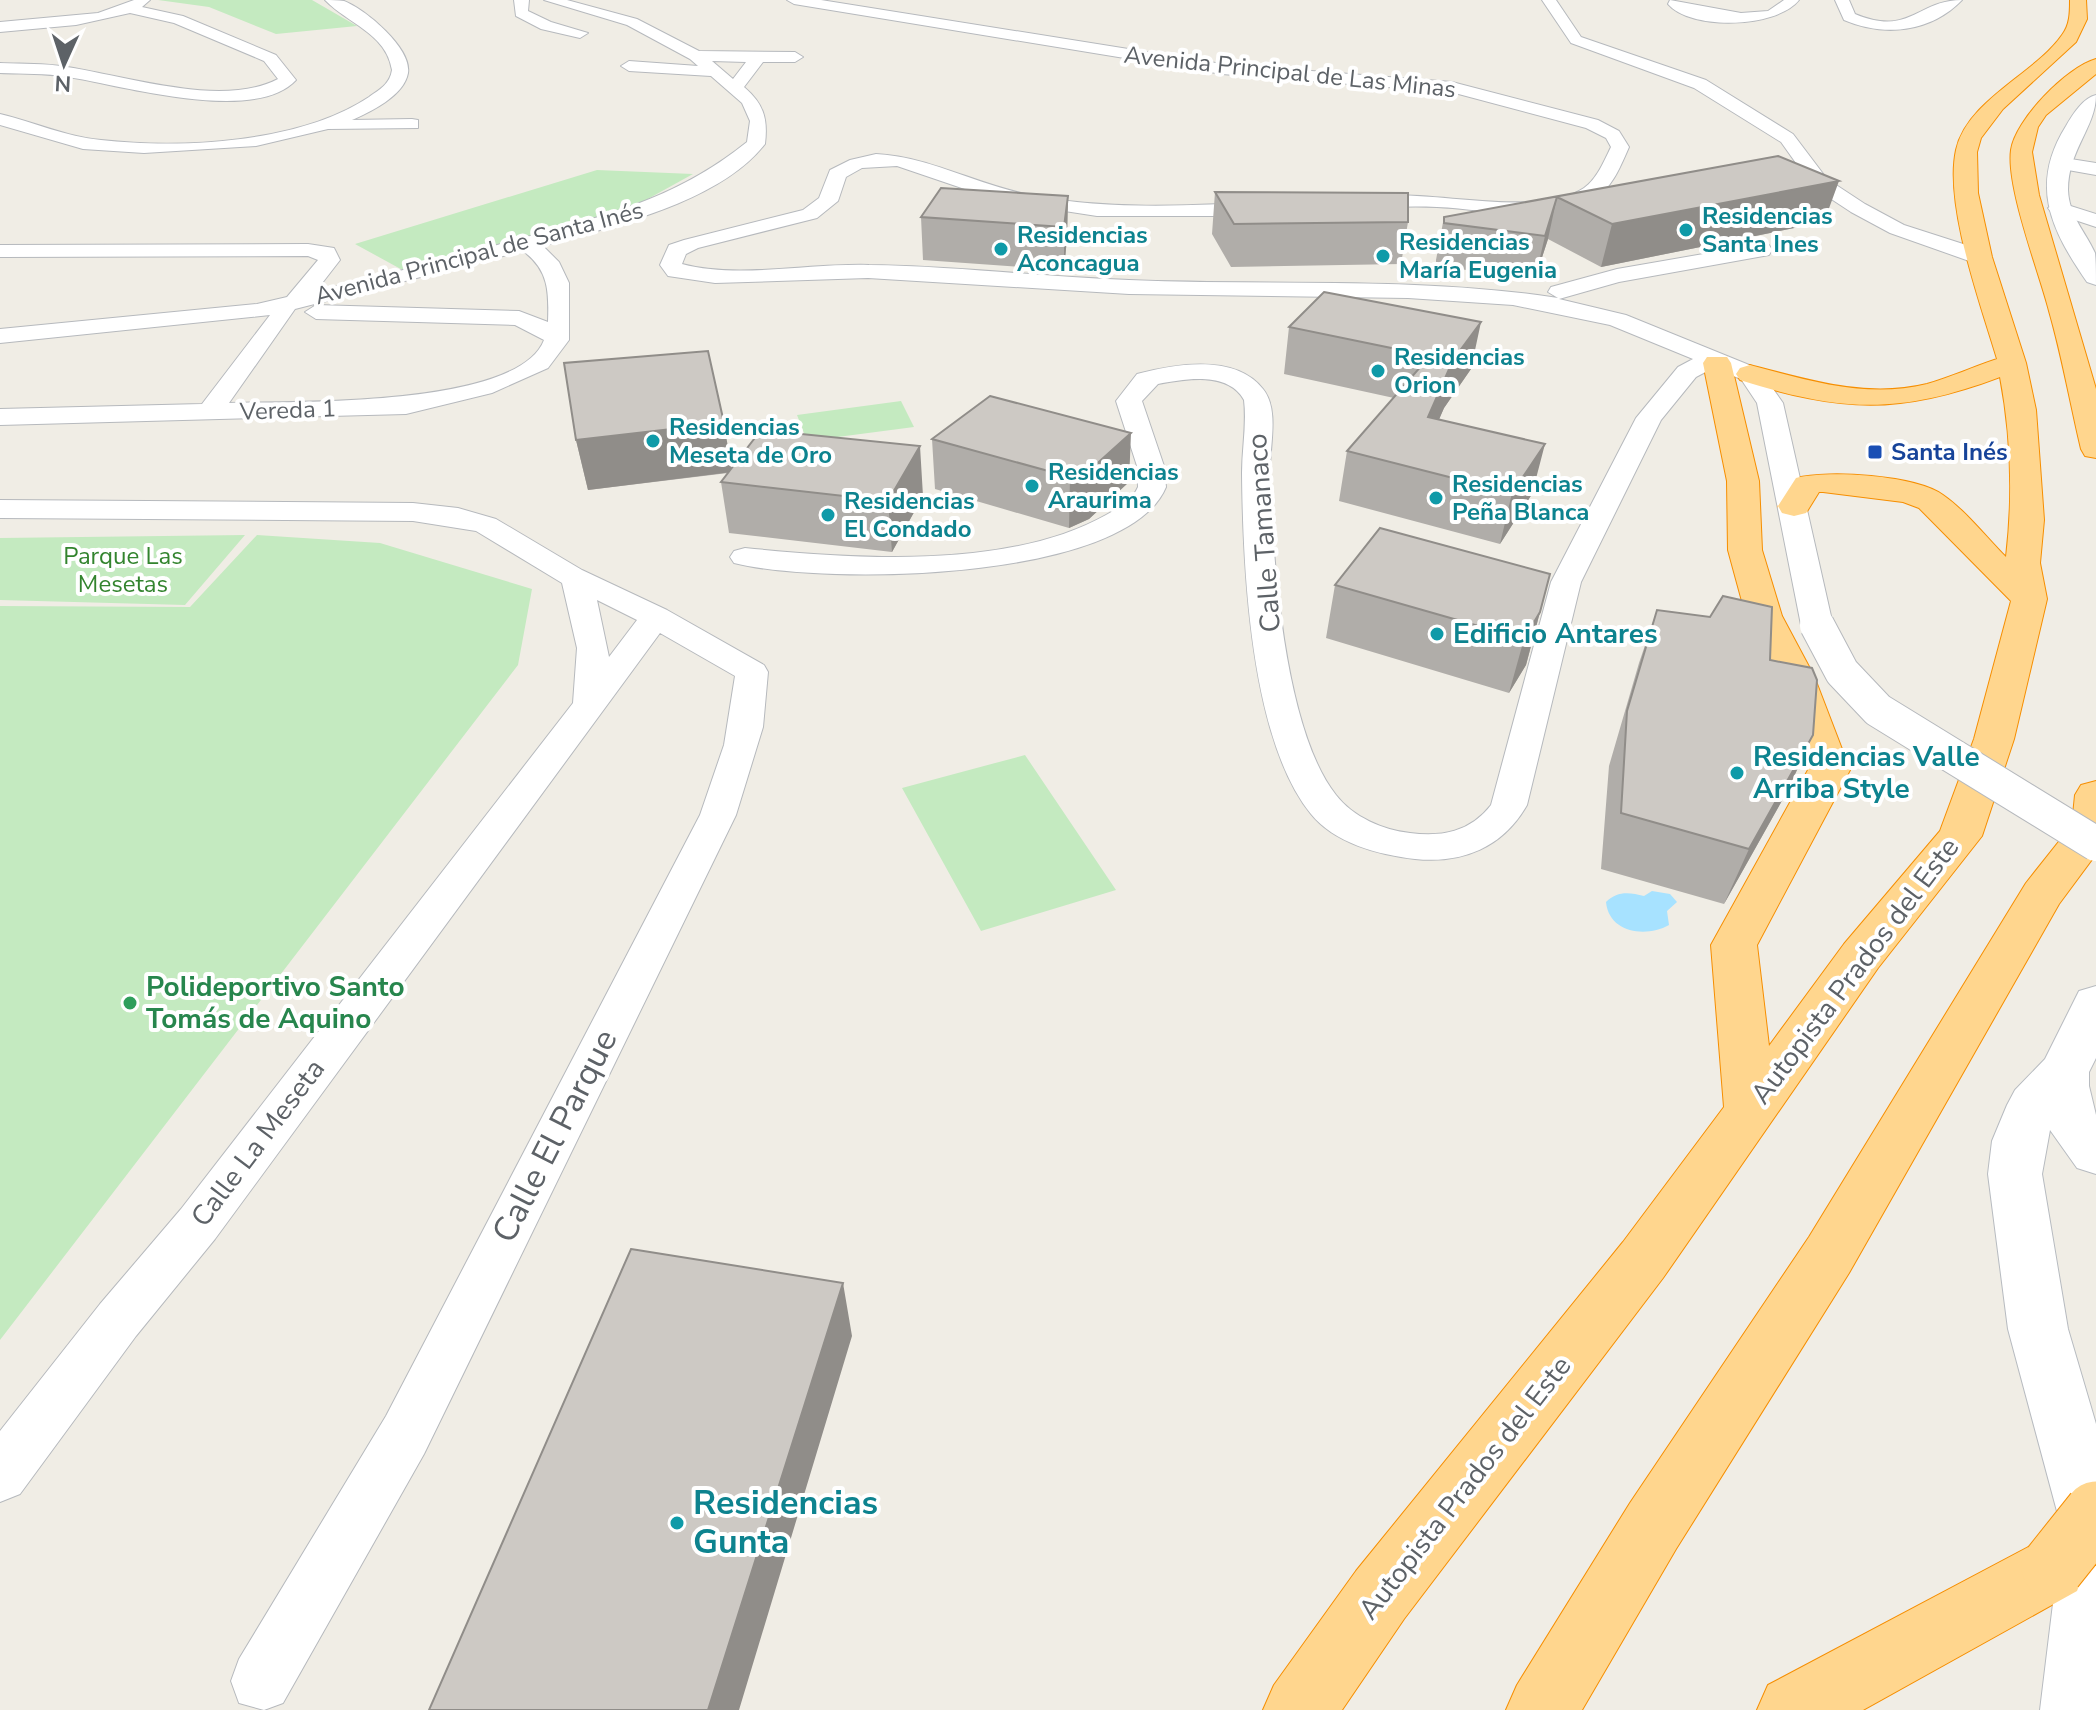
<svg xmlns="http://www.w3.org/2000/svg" width="2096" height="1710" font-family="'Nunito Sans',sans-serif">
<style>
.green{fill:#c4eac0}
.water{fill:#a7e2ff}
.lines{fill:none;stroke-linecap:round;stroke-linejoin:round}
.street-casing{stroke:#b6b9bd;stroke-width:2}
.secondary-casing{stroke:#b7bbc0;stroke-width:2}
.highway-casing{stroke:#f68e00;stroke-width:2}
.street{fill:#fff;fill-rule:evenodd}
.secondary{fill:#fff;fill-rule:evenodd}
.highway{fill:#ffd68e;fill-rule:evenodd}
.street-bridge-casing{stroke:#b6b9bd;stroke-width:36;stroke-linecap:butt}
.highway-bridge-casing{stroke:#f68e00;stroke-width:65;stroke-linecap:butt}
.street-bridge{stroke:#fff;stroke-width:34}
.highway-bridge{stroke:#ffd68e;stroke-width:63}
.wall{fill:#b0ada9}
.shaded-wall{fill:#908d89}
.building{fill:#cdc9c4;stroke:#908d89;stroke-width:2}
.culture-dot{fill:#0f9aa8;stroke:#fff;stroke-width:3}
.transit-dot{fill:#1a4fb4;stroke:#fff;stroke-width:3}
.leisure-dot{fill:#2e9e5b;stroke:#fff;stroke-width:3}
.labels{text-anchor:middle;dominant-baseline:central;stroke-width:8;stroke-linejoin:round;paint-order:stroke}
.far-street-label{font-size:24px;fill:#5d6267;stroke:#fff}
.far-culture-label{font-size:24px;font-weight:bold;fill:#0d838f;stroke:#fff;text-anchor:start}
.far-transit-label{font-size:24px;font-weight:bold;fill:#164399;stroke:#fff;text-anchor:start}
.far-park-label{font-size:24px;fill:#33842e;stroke:#fff}
.street-label{font-size:28px;fill:#5d6267;stroke:#fff}
.culture-label{font-size:28px;font-weight:bold;fill:#0d838f;stroke:#fff;text-anchor:start}
.leisure-label{font-size:28px;font-weight:bold;fill:#27864d;stroke:#fff;text-anchor:start}
.near-street-label{font-size:34px;fill:#5d6267;stroke:#fff}
.near-culture-label{font-size:34px;font-weight:bold;fill:#0d838f;stroke:#fff;text-anchor:start}
</style>
<rect width="100%" height="100%" fill="#f0ede5"/>
<path class="green" d="M158,0H312L357,26L276,34L209,7Z
M597,170L693,174L635,206L408,273L355,244Z
M901,401L914,427L807,441L797,415Z
M245,535L185,605L0,600V538Z
M257,535L380,543L532,589L518,665L0,1340V606L190,607Z
M1025,755L1116,890L981,931L902,788Z"/>
<path class="water" d="M1652,891L1670,894L1677,902L1667,911L1669,925C1646,938 1609,933 1606,902C1617,891 1629,892 1644,896Z"/>
<g class="lines">
<g class="street-casing">
<path id="street" d="M134,0H150L142,7L183,16L276,55L296,80C254,125 122,85 68,77C45,73 23,74 0,73V63C22,64 45,63 67,67C127,76 222,108 278,79L264,61L174,23L130,13L76,25L0,32V22L98,13Z
M325,0C331,0 338,0 344,1C365,9 412,48 408,73C404,96 370,112 352,120L412,119L418,120V128L328,129L256,146L144,153L83,149L0,125V114C34,122 66,137 101,140C181,149 300,143 369,97C380,89 390,84 392,70C386,33 348,24 325,0Z
M514,0H529L528,11L551,22L588,33L580,38L541,29L516,16Z
M544,0H567L637,19L699,51L795,52L803,57L795,62H763L744,87C764,104 768,119 765,144C719,203 612,226 543,246L559,262L569,283V340L548,368L492,393L406,414L0,425V409L202,404L270,315L0,343V329L257,304L287,297L318,260L308,256L0,257V245L308,244L334,248L340,260L316,291C382,276 447,259 512,241C600,217 674,201 747,142L750,121L742,103L711,76L629,71L621,66L629,61L698,66L690,59L627,25ZM712,61L746,62L733,79ZM523,251C549,270 549,292 548,322L519,311L316,305L305,312L316,319L515,325L544,340C518,408 291,401 229,403L295,309Z
M787,0H821L1222,64L1452,82L1598,120L1619,131L1629,147C1621,165 1613,187 1595,198C1549,226 1487,209 1437,207C1410,206 1383,207 1356,209L1349,207L1346,203L1349,199C1414,183 1533,222 1584,188C1597,179 1604,161 1611,147L1606,138L1586,128L1451,92L1222,74L794,4Z
M1542,0H1556L1581,37L1706,80L1793,134L1827,179L1865,204L1904,225L1988,252L1991,257L1980,263L1972,262L1890,233L1851,212L1813,187L1781,142L1694,88L1571,43Z
M1670,0L1741,13L1768,11L1784,0H1799C1777,28 1691,31 1668,4Z
M1835,0H1849L1855,14C1910,37 1917,0 1962,0C1930,33 1884,37 1844,20Z
M876,154C931,157 977,185 1030,195C1106,210 1186,206 1263,202L1273,208L1263,214L1231,216H1097L1000,201L897,166L862,168L846,177L838,201L817,218L698,248L686,254L682,264C737,279 811,263 869,265C956,266 1042,277 1129,280C1272,286 1416,276 1558,298L1548,292L1551,287L1617,269L1761,244L1769,245L1772,250L1769,255L1619,282L1559,299L1626,315L1759,369L1783,403L1833,625L1828,632H1806L1801,625L1757,403L1741,379L1713,368L1696,377L1661,420L1581,582L1527,805C1503,847 1463,864 1415,859C1379,855 1334,843 1311,814C1250,739 1243,568 1242,473C1242,448 1247,424 1244,400C1228,371 1185,379 1158,384L1142,401L1164,466L1166,487C1126,583 821,585 734,563L730,557L734,551L745,548C854,559 1008,570 1106,515C1119,508 1132,501 1138,487L1137,466L1116,401L1137,374C1175,364 1235,353 1263,389C1280,410 1269,448 1270,472C1272,555 1284,730 1336,795C1353,817 1383,830 1410,833C1442,837 1470,832 1491,805L1551,582L1636,418L1678,367L1693,359L1610,325L1513,305L1408,298L1129,294L868,278L715,283L668,276L660,265L669,245L684,240L803,210L819,198L830,170L850,160Z
M2058,157L2096,163V175L2051,167V159Z
M2058,202L2096,214V227L2051,212L2048,208Z
M0,500L413,503L458,508L496,519L582,570L667,610L764,665L768,672L763,727L736,815L424,1454L283,1703L264,1710L239,1703L231,1681L239,1659L386,1416L700,815L724,745L735,676L660,633L215,1239L136,1336L20,1494L0,1502V1431L100,1304L181,1209L573,703L577,648L562,583L476,531L413,521L0,518ZM597,600L637,620L609,657Z"/>
</g>
<g class="secondary-casing">
<path id="secondary" d="M2096,95C2096,127 2068,150 2068,190C2069,216 2085,231 2095,253C2096,262 2096,275 2096,285L2087,282C2051,230 2029,185 2066,126C2073,114 2083,98 2096,95Z
M2096,986V1058L2089,1072V1086L2096,1115V1174L2077,1168L2050,1130L2042,1174L2068,1329L2096,1424V1710H2040L2062,1530L2008,1329L1988,1174L1992,1141L2007,1105L2015,1090L2045,1059L2079,991Z"/>
</g>
<g class="highway-casing">
<path id="highway" d="M2070,0H2086L2087,19L2076,42L2003,109L1981,138L1977,152L1978,193L1992,257L2026,363L2036,410L2044,520L2040,563L2047,599L2014,739L1982,836L1878,968L1663,1278L1404,1619L1342,1710H1263L1274,1685L1356,1571L1623,1242L1724,1107L1711,945L1808,770L1776,676L1746,616L1728,550L1727,481L1703,363L1707,357H1727L1731,363L1759,481L1762,550L1782,616L1814,676L1850,770L1757,945L1769,1046L1844,944L1940,831L1974,739L2011,601L1919,508L1903,502L1823,492H1819L1806,513L1794,516L1782,513L1778,506L1796,478C1828,470 1915,475 1943,495C1966,511 1986,537 2006,557C2013,498 2011,435 2000,377C1900,415 1841,412 1740,380L1736,374L1740,368L1750,365C1808,380 1866,399 1927,384C1951,377 1973,367 1997,359C1981,305 1944,205 1956,150C1967,100 2035,74 2062,35C2070,25 2070,12 2070,0Z
M2096,59V74L2046,115L2038,127L2032,152L2039,195L2096,389V458L2085,456L2081,449C2070,403 2062,356 2049,311C2039,272 2006,187 2011,150C2015,120 2067,67 2096,59Z
M2096,781V854L2059,904L1849,1273L1676,1549L1582,1710H1506L1517,1685L1630,1503L1809,1237L2026,883L2072,825L2075,795L2081,785Z
M2053,1534L2077,1543L2086,1567L2077,1591L1863,1710H1757L1768,1685Z"/>
</g>
<use href="#street" class="street"/>
<use href="#secondary" class="secondary"/>
<use href="#highway" class="highway"/>
<g class="street-bridge-casing">
<path id="street-bridge" d="M1817,625L1842,672L1878,710L2096,844"/>
</g>
<g class="highway-bridge-casing">
<path id="highway-bridge" d="M2053,1567L2096,1513"/>
</g>
<use href="#street-bridge" class="street-bridge"/>
<use href="#highway-bridge" class="highway-bridge"/>
</g>
<path class="wall" d="M1778,156L1824,222L1601,267L1548,239L1535,279L1436,266V260L1444,217Z
M1215,192L1408,222L1401,264L1231,267L1212,234Z
M1068,196L1067,238L1064,270L923,260L921,217Z
M1324,292L1471,369L1444,408L1439,419L1532,494L1500,544L1339,501L1347,451L1394,398L1284,374L1289,327Z
M932,439L1129,482L1089,519L1069,528L935,489Z
M576,440L732,468L923,496L892,552L729,533L721,482L728,473L588,490Z
M1550,574L1526,665L1509,693L1326,638L1335,585Z
M1657,610L1770,660L1788,790L1724,904L1601,869L1609,766L1639,663Z"/>
<path class="shaded-wall" d="M1839,181L1824,222L1601,267L1612,224Z
M1068,196L1067,238L1064,270V227Z
M1557,197L1548,239L1535,279L1545,236Z
M1481,322L1471,369L1444,408L1419,466L1428,417L1453,360Z
M724,423L732,472L588,490L576,440Z
M1131,433L1129,482L1089,519L1069,528L1070,477Z
M1545,444L1532,494L1500,544L1512,493Z
M920,446L923,496L892,552L888,501Z
M1540,612L1526,665L1509,693L1524,639Z
M1813,735L1788,790L1724,904L1749,849Z
M843,1283L852,1336L739,1710H708Z"/>
<path class="building" d="M1778,156L1839,181L1612,224L1557,197L1545,236L1444,223V217Z
M941,188L1068,196L1064,227L921,217Z
M1215,192L1408,193V222L1234,224Z
M1324,292L1481,322L1453,360L1428,417L1545,444L1512,493L1347,451L1430,356L1289,327Z
M708,351L724,423L576,440L564,363Z
M990,396L1131,433L1091,469L1070,477L932,439Z
M761,430L920,446L888,501L721,482Z
M1380,528L1550,574L1540,612L1524,639L1335,585Z
M1723,596L1772,607L1770,660L1812,668L1817,680L1813,735L1749,849L1621,813L1627,711L1657,610L1710,617Z
M631,1249L843,1283L708,1710H429Z"/>
<g class="culture-dot">
<circle cx="1686" cy="230" r="8"/>
<circle cx="1001" cy="249" r="8"/>
<circle cx="1383" cy="256" r="8"/>
<circle cx="1378" cy="371" r="8"/>
<circle cx="653" cy="441" r="8"/>
<circle cx="1032" cy="486" r="8"/>
<circle cx="1436" cy="498" r="8"/>
<circle cx="828" cy="515" r="8"/>
<circle cx="1437" cy="634" r="8"/>
<circle cx="1737" cy="773" r="8"/>
<circle cx="677" cy="1523" r="8"/>
</g>
<rect class="transit-dot" x="1867" y="444" width="16" height="16" rx="4"/>
<circle class="leisure-dot" cx="130" cy="1003" r="8"/>
<g class="labels">
<g class="far-street-label">
<text transform="translate(1290 72) rotate(6)">Avenida Principal de Las Minas</text>
<text transform="translate(479 253) rotate(-15)">Avenida Principal de Santa Inés</text>
<text transform="translate(288 410) rotate(-2)">Vereda 1</text>
</g>
<g class="far-culture-label">
<text x="1702" y="216">Residencias<tspan x="1702" dy="28">Santa Ines</tspan></text>
<text x="1017" y="235">Residencias<tspan x="1017" dy="28">Aconcagua</tspan></text>
<text x="1399" y="242">Residencias<tspan x="1399" dy="28">María Eugenia</tspan></text>
<text x="1394" y="357">Residencias<tspan x="1394" dy="28">Orion</tspan></text>
<text x="669" y="427">Residencias<tspan x="669" dy="28">Meseta de Oro</tspan></text>
<text x="1048" y="472">Residencias<tspan x="1048" dy="28">Araurima</tspan></text>
<text x="1452" y="484">Residencias<tspan x="1452" dy="28">Peña Blanca</tspan></text>
<text x="844" y="501">Residencias<tspan x="844" dy="28">El Condado</tspan></text>
</g>
<g class="far-transit-label">
<text x="1891" y="452">Santa Inés</text>
</g>
<g class="far-park-label">
<text x="123" y="556">Parque Las<tspan x="123" dy="28">Mesetas</tspan></text>
</g>
<g class="street-label">
<text transform="translate(1264 533) rotate(-94)">Calle Tamanaco</text>
<text transform="translate(1855 971) rotate(-53)">Autopista Prados del Este</text>
<text transform="translate(258 1143) rotate(-53)">Calle La Meseta</text>
<text transform="translate(1465 1488) rotate(-52)">Autopista Prados del Este</text>
</g>
<g class="culture-label">
<text x="1453" y="634">Edificio Antares</text>
<text x="1753" y="757">Residencias Valle<tspan x="1753" dy="32">Arriba Style</tspan></text>
</g>
<g class="leisure-label">
<text x="146" y="987">Polideportivo Santo<tspan x="146" dy="32">Tomás de Aquino</tspan></text>
</g>
<g class="near-street-label">
<text transform="translate(555 1136) rotate(-63)">Calle El Parque</text>
</g>
<g class="near-culture-label">
<text x="693" y="1503">Residencias<tspan x="693" dy="39">Gunta</tspan></text>
</g>
</g>
<g transform="translate(64 64) rotate(183)" stroke="#ffffff" stroke-width="6" paint-order="stroke">
<path d="M0-6L14 30L0 20L-14 30Z" fill="#5d6267"/>
<text y="-12" font-size="22" font-weight="bold" text-anchor="middle" fill="#5d6267">N</text>
</g>
</svg>
